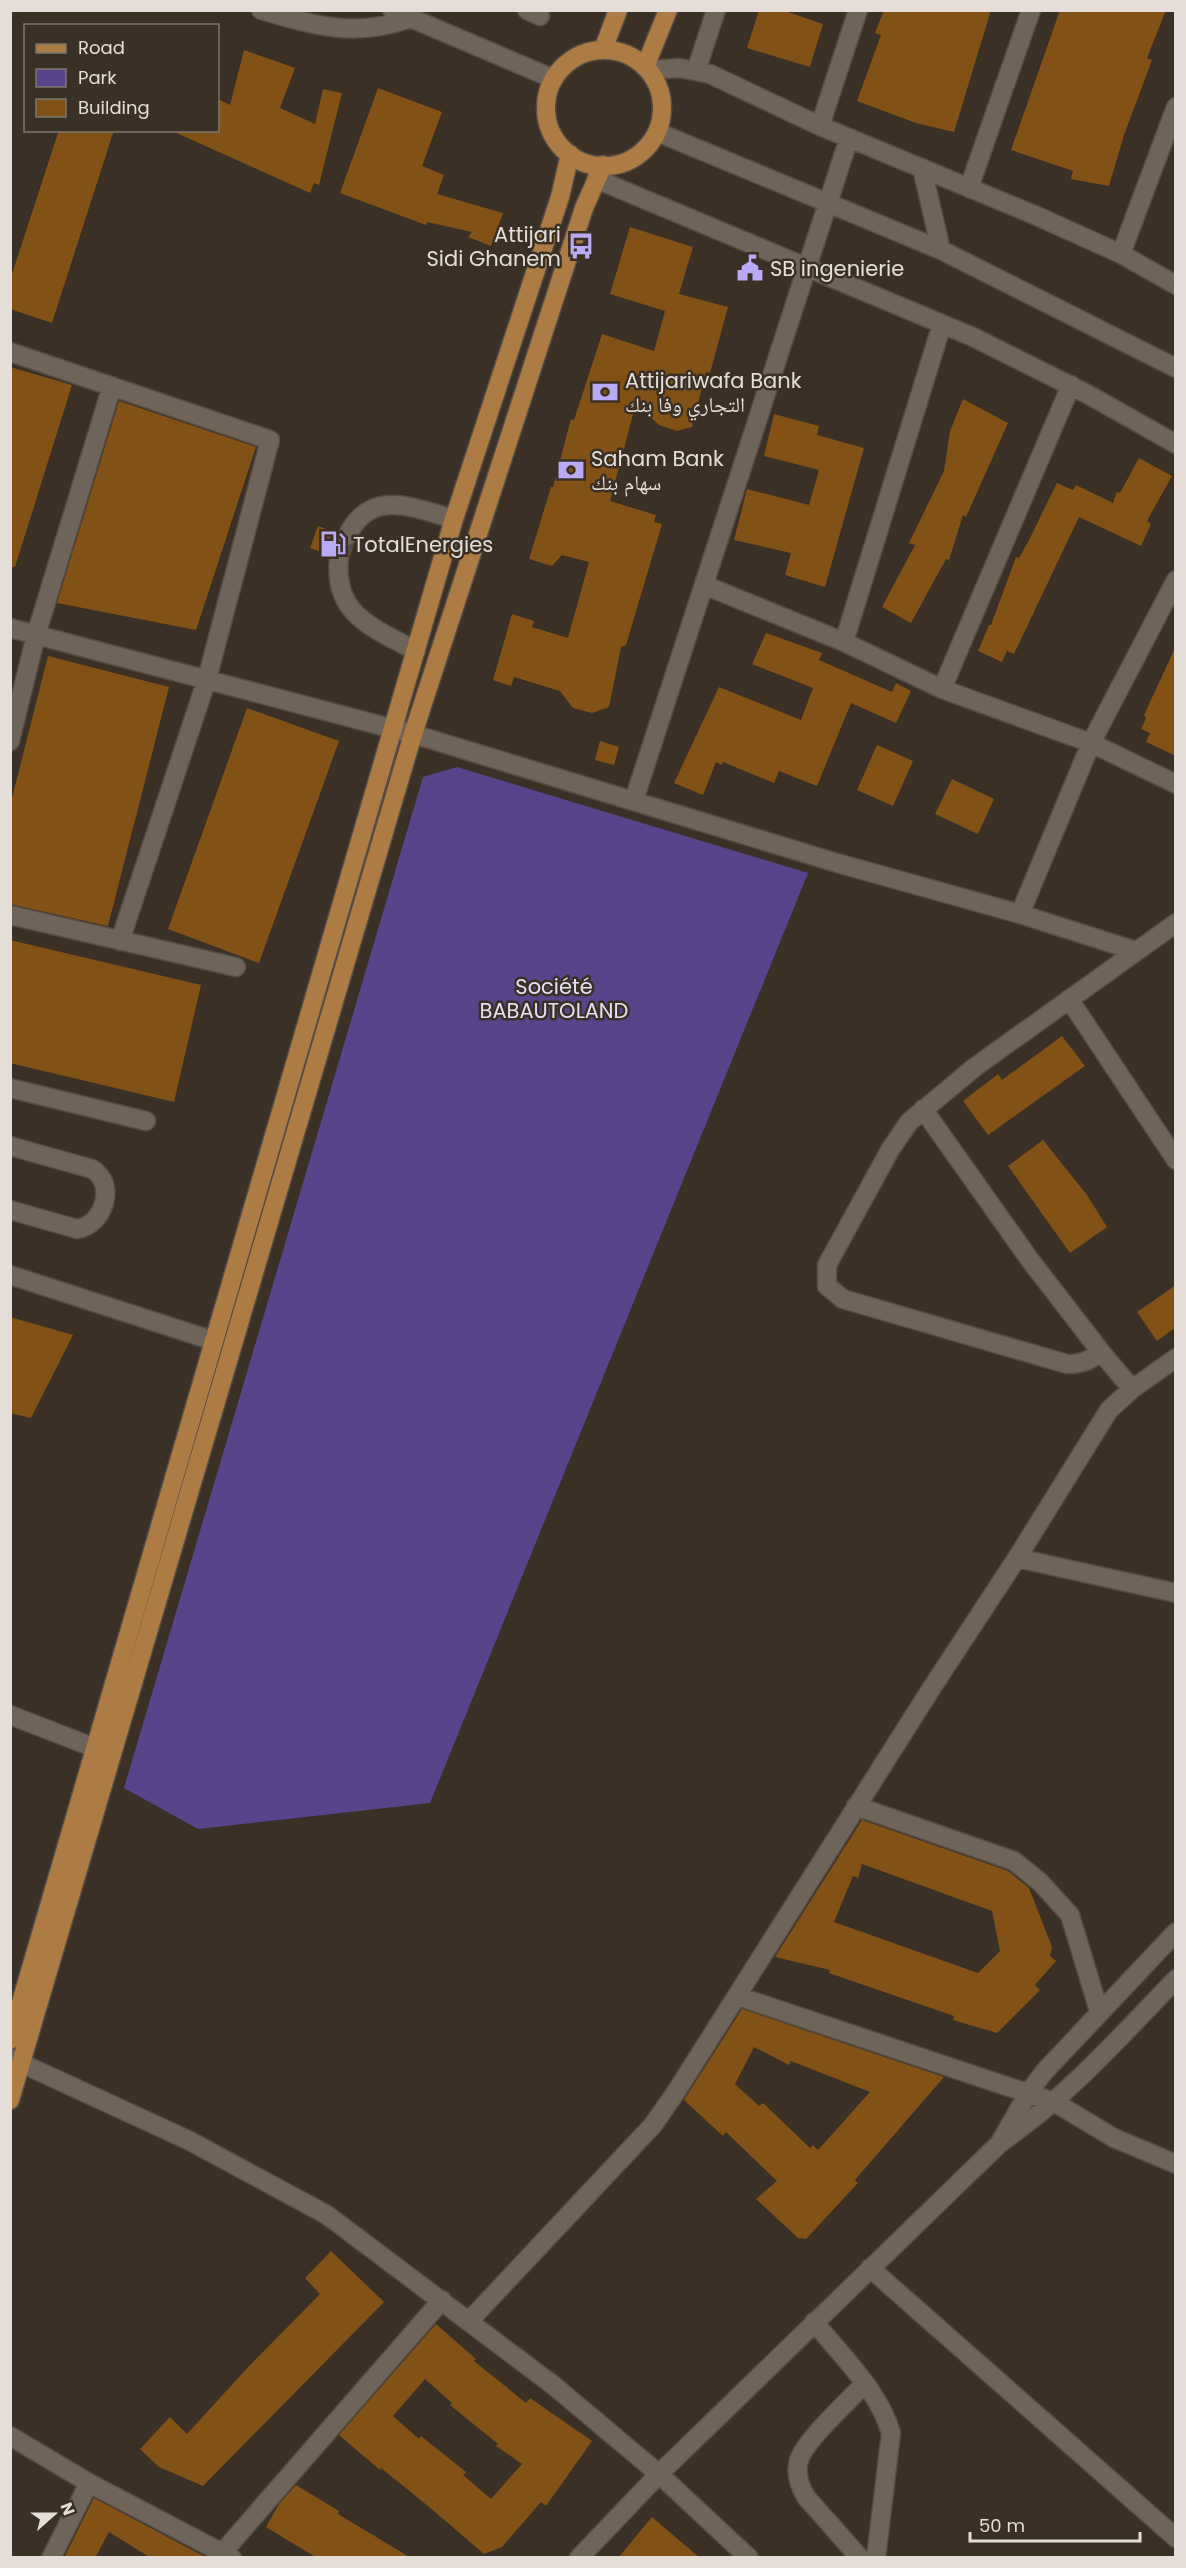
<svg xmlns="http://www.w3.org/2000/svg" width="1186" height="2568" font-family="Poppins,'Noto Naskh Arabic',sans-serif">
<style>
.green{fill:#57448b}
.building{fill:#825115;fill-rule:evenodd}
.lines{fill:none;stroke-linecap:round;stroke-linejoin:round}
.minor-tunnel{stroke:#544a41;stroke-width:18;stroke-dasharray:18 9;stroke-linecap:butt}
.minor-casing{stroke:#544b43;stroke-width:21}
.major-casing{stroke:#544b43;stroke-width:21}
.minor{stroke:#6f6459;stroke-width:18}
.major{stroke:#ad7b44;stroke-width:18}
.labels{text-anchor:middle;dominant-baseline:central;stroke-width:5;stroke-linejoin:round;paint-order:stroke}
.poi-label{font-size:21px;fill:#e5ded8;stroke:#3a3026;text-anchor:start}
.park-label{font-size:21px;fill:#e3dff5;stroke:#3a3026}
</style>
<rect width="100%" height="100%" fill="#3a3026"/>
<path class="green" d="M457,767L808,873L430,1803L198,1829L124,1788L423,777Z"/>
<path class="building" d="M759,10H782L823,24L810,67L747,48Z
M884,10H991L954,132L916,123L857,101L881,35L875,33Z
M1060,10H1166L1147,58L1152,60L1124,135L1109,186L1071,179L1073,171L1011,150Z
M244,50L295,68L280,108L315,124L323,89L342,93L319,185L314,183L310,193L170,130H218V99L230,105Z
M378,88L442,112L422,166L444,175L437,194L503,213L491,246L468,237L472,232L427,222L426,225L340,193Z
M59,130H114L52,323L10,309V280Z
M630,227L693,247L679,294L728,307L710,373L706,372L692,427L677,431L659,425L636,403L610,501L656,515L654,522L662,524L626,645L621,647L609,707L592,713L573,708L560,691L514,677L511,686L493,680L512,614L534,621L532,627L568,638L589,562L562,555L552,566L529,559L551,487H553L571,419L574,420L602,334L654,351L665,311L610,294Z
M10,367L72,385L15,567H10Z
M963,399L1008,423L966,517L963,515L949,560L946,559L911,623L882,607L915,545L909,543L944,471L950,431Z
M119,401L256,447L196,630L57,603Z
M774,414L819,426L817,435L864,448L825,587L785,575L791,553L734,540L747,489L809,505L819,470L764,456Z
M1139,458L1172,476L1147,521L1151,524L1141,546L1079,517L1014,654L1007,651L1002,662L978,651L989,625H991L1016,557L1019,558L1028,542L1057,483L1073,490L1076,485L1113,503L1117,492L1120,493Z
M318,526L337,533V541L341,546L347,547L354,544L350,557L345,550L340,548L333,550L329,555L310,548Z
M766,633L822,653L819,660L892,692L896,683L911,691L896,723L851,703L817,786L779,771L774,783L723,762L722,765L716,762L703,795L674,783L719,687L801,720L813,688L752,664Z
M1176,646V756L1146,742L1150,733L1141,729L1146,718L1144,715Z
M48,656L169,687L108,926L10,904V806Z
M247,708L339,741L259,963L168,929Z
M600,741L619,747L614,765L595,760Z
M877,745L913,761L893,806L857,790Z
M952,779L994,799L978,834L935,814Z
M10,940L201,985L174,1102L10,1063Z
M1062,1036L1085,1066L988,1135L963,1101L998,1074L1002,1080Z
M1043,1140L1087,1195L1107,1227L1070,1253L1008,1166Z
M1176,1285V1327L1157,1341L1137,1312Z
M10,1317L73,1335L31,1418L10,1413Z
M862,1820L1008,1871L1029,1888L1052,1947L1050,1956L1056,1961L1035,1985L1040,1990L997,2033L953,2020L954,2016L829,1973L830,1970L775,1957ZM862,1864L992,1911L1000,1951L978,1973L834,1922L853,1876L858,1878Z
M742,2009L944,2077L855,2180L858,2183L806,2239L798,2238L756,2199L777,2181L726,2132L723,2136L684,2100ZM754,2047L789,2065L791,2061L870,2092L818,2150L813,2145L810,2148L763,2103L759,2106L735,2084Z
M331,2251L384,2302L203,2486L159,2467L140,2449L170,2417L187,2434L250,2365L320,2294L305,2278Z
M436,2324L476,2359L474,2361L526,2403L530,2398L592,2441L546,2506L541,2502L502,2547L484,2554L428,2506L381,2468L380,2470L339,2435ZM425,2379L452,2403L450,2405L498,2444L496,2446L522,2464L491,2499L463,2475L466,2472L421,2436L419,2439L393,2416Z
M296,2485L339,2511L338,2514L411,2558H317L266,2527L279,2504Z
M94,2498L207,2558H151L109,2532L95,2558H64Z
M652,2517L700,2558H618Z"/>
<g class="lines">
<path class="minor-tunnel" d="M339,559L347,536"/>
<g class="minor-casing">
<path id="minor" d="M261,10C315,26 356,38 411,18
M392,10L554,79
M527,10L540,16
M648,70L680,68L710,74L820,126L1037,216L1121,254L1176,285
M696,71L716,10
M820,126L858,10
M657,132L941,250L1176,368
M922,168L941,250
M596,179L973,337L1089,395L1176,444
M969,188L1031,10
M1121,254L1176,107
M10,352L270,440L207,679L120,941
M347,536C371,487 413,508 454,519
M339,559C333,615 374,628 416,651
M704,585L844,642L942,689L1091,743L1176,784
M10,628L413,734L837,863L1020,914L1136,951
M844,642L942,324
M942,689L1071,385
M10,741L36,635L112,386
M634,800L849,138
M1020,914L1091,743L1176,580
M10,915L236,967
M1069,999L1176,1160
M10,1088L146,1121
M923,1109L1030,1260L1101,1352
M10,1146L92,1169C117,1184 104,1225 77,1229L10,1210
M10,1275L214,1341
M1132,1389L1101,1352C1089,1361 1081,1364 1067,1364L843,1299L827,1286V1265L890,1150L909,1122L975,1067L1176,923
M1017,1558L1109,1410L1132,1389L1176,1358
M10,1715L95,1748
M856,1806L1014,1861L1040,1882L1070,1915L1099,2011
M737,1996L1054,2102L1114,2138L1176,2164
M10,2058L190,2141L327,2215L553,2385L659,2474L749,2558
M1001,2141L1027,2095L1044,2072L1176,1932
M870,2268L1176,2538
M470,2320L653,2125L676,2092L931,1689L1017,1558L1176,1593
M814,2322C842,2356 879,2391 891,2433L876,2558
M10,2436L89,2483L232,2558
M223,2552L442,2300
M51,2558L89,2483
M579,2558L659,2474L1000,2143C1067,2097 1120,2037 1176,1979
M860,2558L806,2497C799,2485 795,2473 799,2460C805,2440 849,2401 864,2384"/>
</g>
<g class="major-casing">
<path id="major" d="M603,50L618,10
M546 108a58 58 0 1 1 116 0a58 58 0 1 1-116 0Z
M645,67L668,10
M10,2040L454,519L560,197L570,154
M10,2100L413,734L584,208L603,165"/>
</g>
<use href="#minor" class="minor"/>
<use href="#major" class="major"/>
</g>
<defs>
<g id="bus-bare" transform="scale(2.07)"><path d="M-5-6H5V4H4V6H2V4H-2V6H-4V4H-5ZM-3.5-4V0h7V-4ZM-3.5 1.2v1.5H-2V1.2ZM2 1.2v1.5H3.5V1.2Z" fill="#baaaf6" stroke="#3a3026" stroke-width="2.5" paint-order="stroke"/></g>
<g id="civic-bare" transform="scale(2.07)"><path d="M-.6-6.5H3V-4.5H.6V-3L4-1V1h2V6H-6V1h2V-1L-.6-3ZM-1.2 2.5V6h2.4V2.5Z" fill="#baaaf6" stroke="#3a3026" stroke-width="2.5" paint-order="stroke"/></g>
<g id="bank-bare" transform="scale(2.07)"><path d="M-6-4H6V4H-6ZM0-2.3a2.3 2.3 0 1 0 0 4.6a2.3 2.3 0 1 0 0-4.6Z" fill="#baaaf6" stroke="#3a3026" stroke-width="2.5" paint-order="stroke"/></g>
<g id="fuel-bare" transform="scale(2.07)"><path d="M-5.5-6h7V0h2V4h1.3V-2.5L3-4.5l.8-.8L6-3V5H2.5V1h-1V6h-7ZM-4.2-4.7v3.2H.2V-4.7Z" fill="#baaaf6" stroke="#3a3026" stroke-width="2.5" paint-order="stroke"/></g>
</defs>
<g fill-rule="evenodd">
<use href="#bus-bare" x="581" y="246"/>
<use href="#civic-bare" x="750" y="268"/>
<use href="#bank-bare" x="605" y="392"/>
<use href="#bank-bare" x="571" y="470"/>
<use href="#fuel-bare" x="333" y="544"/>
</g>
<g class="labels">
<g class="poi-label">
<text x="561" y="234" text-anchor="end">Attijari<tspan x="561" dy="24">Sidi Ghanem</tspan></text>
<text x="770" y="268">SB ingenierie</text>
<text x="625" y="380">Attijariwafa Bank<tspan x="625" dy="24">التجاري وفا بنك</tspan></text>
<text x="591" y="458">Saham Bank<tspan x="591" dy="24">سهام بنك</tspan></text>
<text x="353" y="544">TotalEnergies</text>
</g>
<g class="park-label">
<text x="554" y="986">Société<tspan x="554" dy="24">BABAUTOLAND</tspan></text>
</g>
</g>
<rect width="1186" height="2568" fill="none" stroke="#e5ded8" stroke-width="24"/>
<rect x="24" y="24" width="195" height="108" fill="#3a3026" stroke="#7e766d" stroke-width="1.5"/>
<rect x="36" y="44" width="30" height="9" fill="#ad7b44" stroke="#7e766d" stroke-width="1.5"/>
<text x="78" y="54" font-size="18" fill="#e5ded8">Road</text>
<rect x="36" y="69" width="30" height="18" fill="#57448b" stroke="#7e766d" stroke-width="1.5"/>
<text x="78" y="84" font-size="18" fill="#e5ded8">Park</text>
<rect x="36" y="99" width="30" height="18" fill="#825115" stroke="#7e766d" stroke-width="1.5"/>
<text x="78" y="114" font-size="18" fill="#e5ded8">Building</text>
<g transform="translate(54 2514) rotate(69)" stroke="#3a3026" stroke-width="4.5" paint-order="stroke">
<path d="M0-4.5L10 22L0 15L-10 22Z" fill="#e5ded8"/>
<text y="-9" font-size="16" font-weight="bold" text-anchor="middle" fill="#e5ded8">N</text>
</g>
<path d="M970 2532v9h170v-9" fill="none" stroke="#e5ded8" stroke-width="3"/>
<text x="979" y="2532" font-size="18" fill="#e5ded8" stroke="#3a3026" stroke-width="4.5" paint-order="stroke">50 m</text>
</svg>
